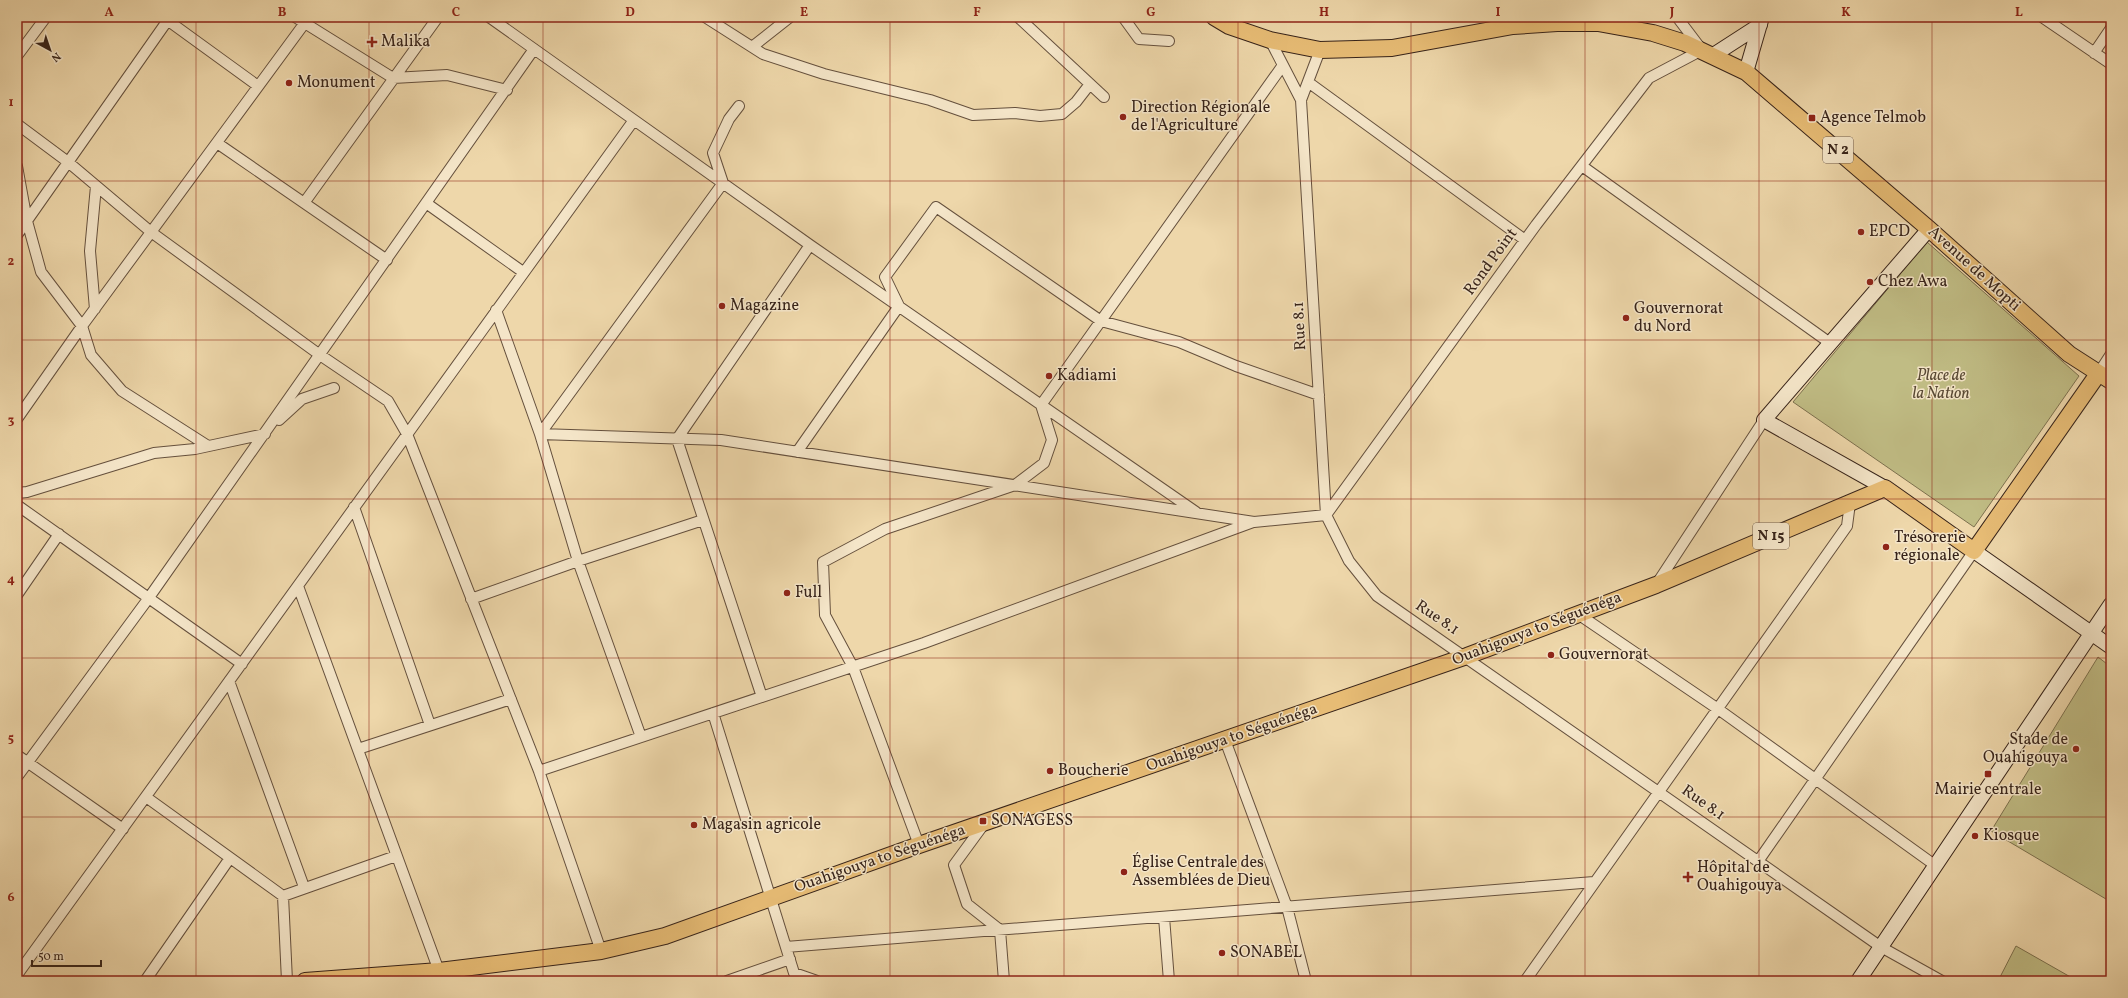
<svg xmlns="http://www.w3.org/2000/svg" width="2128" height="998" font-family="Vollkorn,serif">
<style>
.green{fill:#c0bc84;stroke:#7c704e}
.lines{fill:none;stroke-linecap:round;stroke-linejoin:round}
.street-casing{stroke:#65503d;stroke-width:12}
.secondary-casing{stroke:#372319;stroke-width:16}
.primary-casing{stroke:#372319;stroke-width:18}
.street{stroke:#f4e5c8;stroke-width:10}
.secondary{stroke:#f4e5c8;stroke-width:14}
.primary{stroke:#e7bc75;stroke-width:16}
.grid{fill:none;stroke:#8f2418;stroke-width:1;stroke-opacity:0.55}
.poi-dot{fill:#8f2418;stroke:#f4e5c8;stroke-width:1.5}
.labels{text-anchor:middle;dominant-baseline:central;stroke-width:3;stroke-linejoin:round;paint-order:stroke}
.shield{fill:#f4e5c8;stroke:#705d4e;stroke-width:1}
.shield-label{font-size:15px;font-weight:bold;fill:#372319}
.poi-label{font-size:16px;fill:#372319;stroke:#f4e5c8;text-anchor:start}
.street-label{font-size:16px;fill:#372319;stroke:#f4e5c8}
.park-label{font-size:16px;font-style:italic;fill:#594934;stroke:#f4e5c8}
.neatline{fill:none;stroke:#8f2418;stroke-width:1.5}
.grid-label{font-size:13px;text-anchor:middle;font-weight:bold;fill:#8f2418}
</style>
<rect width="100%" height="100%" fill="#eed7aa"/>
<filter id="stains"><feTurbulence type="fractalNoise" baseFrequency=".005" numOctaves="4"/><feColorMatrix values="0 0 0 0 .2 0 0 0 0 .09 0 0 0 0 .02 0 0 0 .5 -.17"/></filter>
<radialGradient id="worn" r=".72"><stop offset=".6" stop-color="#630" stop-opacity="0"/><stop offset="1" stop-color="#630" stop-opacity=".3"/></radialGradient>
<path class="green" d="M1927,242L2079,376L1974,527L1793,402Z
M2098,657L2111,667V902L1991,831Z
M2016,946L2074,979L2073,981H1998Z"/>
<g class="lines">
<g class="street-casing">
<path id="street" d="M163,17L258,86
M295,17L393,78L447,75L507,90
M489,17L810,245L1196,512
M705,17L763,54L824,74L930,100L973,115L1015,113L1040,116L1062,114L1076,102L1090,84
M1018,17L1104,97
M1123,17L1139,39L1169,41
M2042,17L2111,64
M1270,40L1301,100L1320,50
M752,47L790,17
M2094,53L2111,28
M17,56L46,17
M1308,82L1525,240
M1301,100L1326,515L1349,561L1377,596L1881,947L1942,981
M17,124L68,162L151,232L320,355L388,401L407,434L539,771L601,951
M217,143L387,260
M17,166L27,221L41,272L82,326L91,355L122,391L208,446
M1582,166L1830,343
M304,203L438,17
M426,203L523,272
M17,235L170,17
M95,309L90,251L96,186
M496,310L540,434L721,440L1254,522L1326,515L1536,225L1649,78L1702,50L1677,17
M2098,374L2111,354
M17,419L82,326L304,24
M279,420L302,399L334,388
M797,452L899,306L885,277L936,207L1101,321L1179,342L1236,366L1319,395
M17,493L27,492L154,453L195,449L265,434
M17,505L242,664
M354,507L430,725
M1656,585L1764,420
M298,586L439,971
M17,595L59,534
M471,599L578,561L703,520
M1578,614L1718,709L1936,866
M229,681L304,887
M762,697L677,439L810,245
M713,713L794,973L817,981
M641,737L578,561L540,434L723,183L713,153L729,119L739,106
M1225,740L1287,907L1306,981
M358,749L511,699
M17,755L123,829
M539,771L924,643L1253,522
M17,777L148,599L534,49
M146,797L283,896L287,981
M984,824L954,865L967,904L1000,930L1004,981
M919,845L853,667L825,615L823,562L885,529L1015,485L1044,463L1052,440L1041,405L1283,65
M1759,860L1974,551
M283,896L396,856
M1164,917L1169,981
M786,947L1594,882
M17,975L634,120
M145,981L230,858
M727,981L790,959
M1525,981L1847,526L1850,503"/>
</g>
<g class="secondary-casing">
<path id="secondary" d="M1712,56L1760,25
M1746,72L1762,17
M1885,488L1764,420L1929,229
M1974,551L2111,647
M1858,981L2111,604"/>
</g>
<g class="primary-casing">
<path id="primary" d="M1214,17L1229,26L1270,40L1320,50L1392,48L1513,26L1557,23H1598L1653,33L1685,43L1746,72L1929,229L2069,354L2111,381
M305,981L439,971L601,951L665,936L919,845L1467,656L1656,585L1885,488L1974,551L2098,374"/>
</g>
<use href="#street" class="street"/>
<use href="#secondary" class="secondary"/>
<use href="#primary" class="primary"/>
</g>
<path class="grid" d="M196,17V981M369,17V981M543,17V981M717,17V981M890,17V981M1064,17V981M1238,17V981M1411,17V981M1585,17V981M1759,17V981M1932,17V981M17,181H2111M17,340H2111M17,499H2111M17,658H2111M17,817H2111"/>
<g class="poi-dot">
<path d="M370 36h4v4h4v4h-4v4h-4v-4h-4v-4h4z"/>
<circle cx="289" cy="83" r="4"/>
<circle cx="1123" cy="117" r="4"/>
<rect x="1808" y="114" width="8" height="8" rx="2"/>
<circle cx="1861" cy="232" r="4"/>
<circle cx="1870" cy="282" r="4"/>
<circle cx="722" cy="306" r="4"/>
<circle cx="1626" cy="318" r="4"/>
<circle cx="1049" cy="376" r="4"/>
<circle cx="1886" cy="547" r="4"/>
<circle cx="787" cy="593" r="4"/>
<circle cx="1551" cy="655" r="4"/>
<circle cx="2076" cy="749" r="4"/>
<circle cx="1050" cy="771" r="4"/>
<rect x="1984" y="770" width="8" height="8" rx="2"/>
<rect x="979" y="817" width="8" height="8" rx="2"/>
<circle cx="694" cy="825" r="4"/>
<circle cx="1975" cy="836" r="4"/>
<circle cx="1124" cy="872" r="4"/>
<path d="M1686 871h4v4h4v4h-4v4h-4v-4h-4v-4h4z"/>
<circle cx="1222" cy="953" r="4"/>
</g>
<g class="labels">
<g class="shield">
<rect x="1823" y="137" width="30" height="26" rx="3"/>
<rect x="1753" y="523" width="36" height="26" rx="3"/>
</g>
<g class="shield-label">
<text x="1838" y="150">N 2</text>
<text x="1771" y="536">N 15</text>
</g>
<g class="poi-label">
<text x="381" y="42">Malika</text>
<text x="297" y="83">Monument</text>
<text x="1131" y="108">Direction Régionale<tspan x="1131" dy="18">de l'Agriculture</tspan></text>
<text x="1820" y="118">Agence Telmob</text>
<text x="1869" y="232">EPCD</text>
<text x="1878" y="282">Chez Awa</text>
<text x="730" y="306">Magazine</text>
<text x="1634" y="309">Gouvernorat<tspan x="1634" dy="18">du Nord</tspan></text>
<text x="1057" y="376">Kadiami</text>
<text x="1894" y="538">Trésorerie<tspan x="1894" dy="18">régionale</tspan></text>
<text x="795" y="593">Full</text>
<text x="1559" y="655">Gouvernorat</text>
<text x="2068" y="740" text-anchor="end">Stade de<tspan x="2068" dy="18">Ouahigouya</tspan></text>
<text x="1058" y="771">Boucherie</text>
<text x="1988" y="790" text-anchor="middle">Mairie centrale</text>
<text x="991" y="821">SONAGESS</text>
<text x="702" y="825">Magasin agricole</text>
<text x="1983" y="836">Kiosque</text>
<text x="1132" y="863">Église Centrale des<tspan x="1132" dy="18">Assemblées de Dieu</tspan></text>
<text x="1697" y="868">Hôpital de<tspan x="1697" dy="18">Ouahigouya</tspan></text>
<text x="1230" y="953">SONABEL</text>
</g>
<g class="street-label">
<text transform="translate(1491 262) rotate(-54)">Rond Point</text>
<text transform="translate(1974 269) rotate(42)">Avenue de Mopti</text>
<text transform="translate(1300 326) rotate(-93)">Rue 8.1</text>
<text transform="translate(1437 618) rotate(34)">Rue 8.1</text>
<text transform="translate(1537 629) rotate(-21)">Ouahigouya to Séguénéga</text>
<text transform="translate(1232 738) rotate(-19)">Ouahigouya to Séguénéga</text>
<text transform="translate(1703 803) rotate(35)">Rue 8.1</text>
<text transform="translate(880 859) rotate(-19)">Ouahigouya to Séguénéga</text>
</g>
<g class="park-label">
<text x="1941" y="376">Place de<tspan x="1941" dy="18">la Nation</tspan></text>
</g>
</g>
<rect width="2128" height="998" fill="none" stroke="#eed7aa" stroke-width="44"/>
<g transform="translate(50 50) rotate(140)" stroke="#f4e5c8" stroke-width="3" paint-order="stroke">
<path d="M0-3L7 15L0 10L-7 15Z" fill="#372319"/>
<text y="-6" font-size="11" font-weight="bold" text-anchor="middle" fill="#372319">N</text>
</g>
<path d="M32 960v6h69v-6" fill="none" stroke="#372319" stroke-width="2"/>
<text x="38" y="960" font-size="12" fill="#372319" stroke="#f4e5c8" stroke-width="3" paint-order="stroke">50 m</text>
<rect x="22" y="22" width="2084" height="954" class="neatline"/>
<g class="grid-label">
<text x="109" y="16">A</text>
<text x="282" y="16">B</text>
<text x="456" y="16">C</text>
<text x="630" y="16">D</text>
<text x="804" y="16">E</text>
<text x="977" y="16">F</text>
<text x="1151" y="16">G</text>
<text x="1324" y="16">H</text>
<text x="1498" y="16">I</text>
<text x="1672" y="16">J</text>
<text x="1846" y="16">K</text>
<text x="2019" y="16">L</text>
<text x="11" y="106">1</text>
<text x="11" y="265">2</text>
<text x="11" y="424">3</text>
<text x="11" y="583">4</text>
<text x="11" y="742">5</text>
<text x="11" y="901">6</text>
</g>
<rect width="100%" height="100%" filter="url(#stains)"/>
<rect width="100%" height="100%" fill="url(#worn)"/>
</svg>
